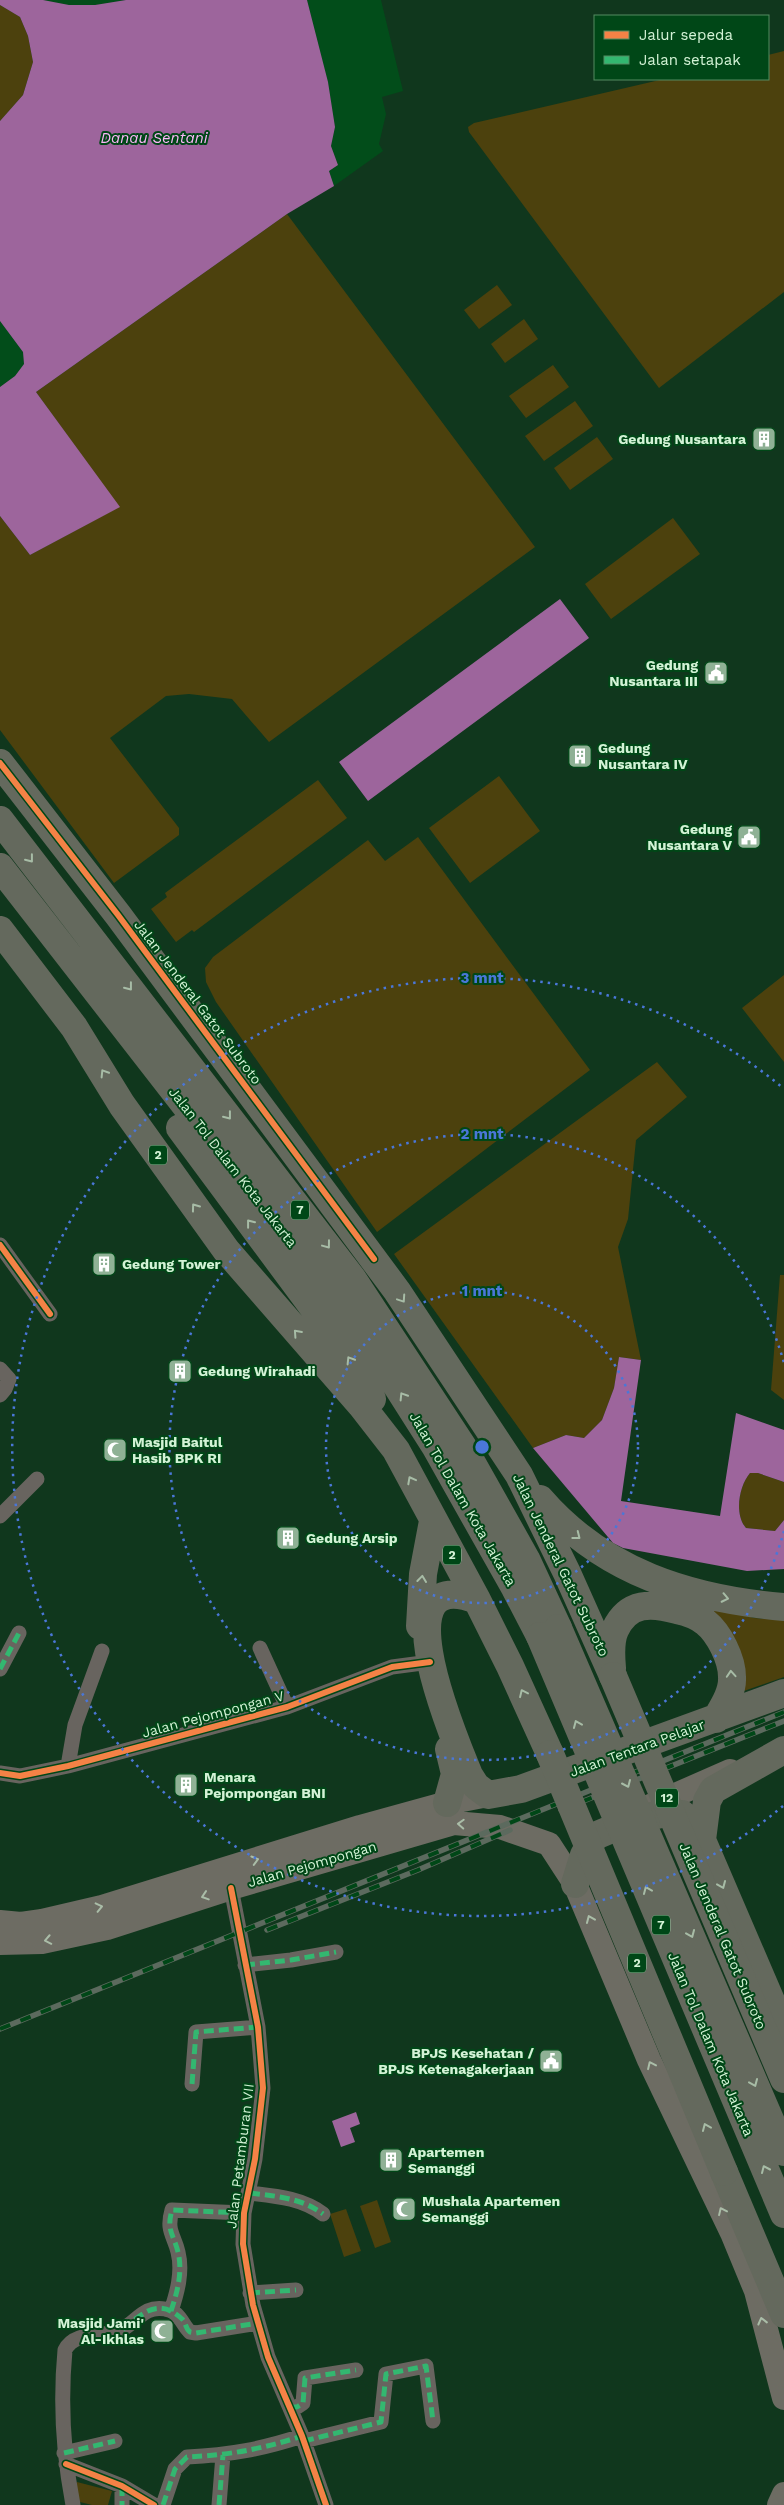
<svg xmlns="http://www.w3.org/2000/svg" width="784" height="2505" font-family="'Work Sans',sans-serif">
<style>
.built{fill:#024d1a}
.green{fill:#4c410d}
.water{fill:#9d659c}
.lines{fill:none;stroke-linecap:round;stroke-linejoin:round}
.street{stroke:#68645f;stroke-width:15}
.primary{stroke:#6d6c63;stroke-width:24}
.highway{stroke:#64695d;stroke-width:28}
.rail-casing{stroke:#5c6a5e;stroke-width:5.5}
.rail{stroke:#004717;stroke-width:4;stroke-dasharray:11;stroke-linecap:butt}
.highway-bridge{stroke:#64695d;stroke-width:28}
.quiet{stroke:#33b770;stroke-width:5;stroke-dasharray:10 5;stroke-linecap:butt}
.cycleway-casing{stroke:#004717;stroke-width:9}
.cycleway{stroke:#f48246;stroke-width:6}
.oneway{stroke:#a7bca6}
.oneway2{stroke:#aabda8}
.ring{fill:none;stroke:#4a77d8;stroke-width:2.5;stroke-dasharray:2.5 5}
.labels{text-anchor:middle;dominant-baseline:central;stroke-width:4;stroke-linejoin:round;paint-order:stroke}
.shield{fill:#004717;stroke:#94bf9d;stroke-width:1}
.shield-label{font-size:12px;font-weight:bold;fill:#d3f3d6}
.poi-label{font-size:14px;font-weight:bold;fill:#d3f3d6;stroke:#004717;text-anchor:start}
.street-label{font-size:14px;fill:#d3f3d6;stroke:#004717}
.water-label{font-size:15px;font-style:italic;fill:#fdb7fa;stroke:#004717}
.centre{fill:#4a77d8;stroke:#004717;stroke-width:2.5}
.ring-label{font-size:15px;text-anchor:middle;font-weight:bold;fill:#4a77d8;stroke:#004717;stroke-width:4;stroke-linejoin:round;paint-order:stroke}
</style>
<rect width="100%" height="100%" fill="#10371d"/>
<path class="built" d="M43,0H126L95,5H69Z
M307,0H381L403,91L382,97L386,114L379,144L383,151L334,186L329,171L338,165L331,146L335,127L328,83Z
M0,321L23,352L24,365L15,376L0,387Z"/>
<path class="green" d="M0,5L20,17L28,36L33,62L23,95L0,121Z
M784,51V292L659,388L469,132L468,127L474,123L664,79H768V55Z
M287,214L535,547L269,742L232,699L189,694L166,696L110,738L179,828V835L114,883L0,730V516L30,555L119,507L36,392Z
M497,285L512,305L479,329L464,310Z
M524,319L538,339L505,363L491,344Z
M553,365L569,387L526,418L509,396Z
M575,401L593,426L544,461L525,436Z
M597,437L613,459L570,490L554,468Z
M673,518L700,554L611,619L585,584Z
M499,776L540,831L470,883L429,828Z
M318,780L347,818L194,932L192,930L176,942L151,909L167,897L165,893Z
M418,837L590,1070L377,1232L216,1002L206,982L205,968L213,957L368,840L385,861Z
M784,975V1062L742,1008Z
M657,1062L687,1097L636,1140L628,1219L618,1247L641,1360L619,1357L614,1388L602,1420L584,1438L566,1435L533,1448L394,1254Z
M780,1275H784V1400L771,1390Z
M750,1473H758L784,1482V1520L775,1531L746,1528C734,1514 739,1486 750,1473Z
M708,1605L754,1618L784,1620V1677L741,1692Z
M377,2200L391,2242L375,2248L360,2206Z
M346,2209L361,2251L344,2257L330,2214Z
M77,2482L112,2491L108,2505H92L72,2500Z"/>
<path class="water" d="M0,0H43L69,5H95L126,0H307L328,82L335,127L331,146L338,165L329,171L334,186L287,214L36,392L120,507L30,555L0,516V387L15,376L24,364L23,352L0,321V121L23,95L33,62L28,36L20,17L0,5Z
M560,599L589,638L368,801L339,762Z
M619,1357L641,1360L621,1501L720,1516L736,1413L784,1430V1482L758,1473H750C739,1486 734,1514 746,1528L775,1531L784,1520V1569L747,1571L623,1548L613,1543L533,1448L566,1435L584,1438L602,1420L614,1388Z
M356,2112L360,2124L350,2128L355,2142L341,2147L332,2121Z"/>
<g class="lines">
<path class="street" d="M0,1245L50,1314
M0,1369L9,1379L5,1389L0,1395
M0,1516L37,1479
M260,1648L287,1707
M0,1669L19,1633
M68,1766L75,1725L102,1651
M0,1773L20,1776L68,1766L287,1707L392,1667L430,1662
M231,1888L258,2027L263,2088L255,2159L244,2213L243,2244L253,2305L268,2357L302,2436L326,2505
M245,1965L291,1960L336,1952
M192,2084L196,2032L258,2027
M250,2193C275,2196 302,2198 323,2214
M250,2293L296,2290
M171,2311C177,2293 183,2272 178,2252C174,2235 166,2231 172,2210L244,2213
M290,2407H297L303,2403L305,2378L356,2370
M304,2441L381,2422L386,2374L426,2366L433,2421
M64,2453L115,2441
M66,2464L122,2486L154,2505
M122,2486V2505
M73,2505C63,2453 60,2403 65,2350C75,2330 103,2338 121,2330C137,2322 144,2305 165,2309C180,2311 182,2325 190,2332L196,2333L258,2323
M163,2505L175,2469L187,2457C230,2455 262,2449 302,2436
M219,2505L223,2455"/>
<path class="primary" d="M648,1807L730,1771
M0,1922L21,1924L42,1921L102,1907L360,1827L447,1803L488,1795
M0,1943L42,1942L107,1928L231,1888L454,1823L500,1827L549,1844L575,1884L649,2060L732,2233L756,2291L784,2398
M779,2505L784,2494"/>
<path class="highway" d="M0,763L118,915L397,1291L519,1475L567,1573L613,1676
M0,820L352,1278L463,1447L526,1559L558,1628
M0,867L367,1339L435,1446L515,1588L540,1636
M0,930L74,1027L122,1105L226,1250L361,1405L396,1450L477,1600L510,1666L550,1754
M180,1128L335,1337L372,1399
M540,1499C603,1572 690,1599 784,1607
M477,1600C377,1562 456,1742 469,1775L476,1786L488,1795L521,1789L784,1693
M420,1626L423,1574L433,1521
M612,1668C611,1657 610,1641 615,1630C628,1601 652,1603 677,1610C686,1612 698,1616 705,1622C719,1633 732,1659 732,1677C733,1692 723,1707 716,1719
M447,1803L455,1774L449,1749
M702,1840L707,1801L713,1790L784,1750
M575,1884L584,1855L595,1836L633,1820L661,1814H682L694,1826L702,1840L784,2031
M724,2172L784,2314"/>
<g class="rail-casing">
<path id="rail" d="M561,1810L784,1721
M267,1930L418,1870L510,1830
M0,2029L784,1712"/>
</g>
<use href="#rail" class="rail"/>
<path class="highway-bridge" d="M558,1628L784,2152
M540,1636L784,2214
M613,1676L784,2079
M550,1754L724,2172"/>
<path class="quiet" d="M0,1669L19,1633
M245,1965L291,1960L336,1952
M192,2084L196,2032L258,2027
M250,2193C275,2196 302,2198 323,2214
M250,2293L296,2290
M171,2311C177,2293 183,2272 178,2252C174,2235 166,2231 172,2210L244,2213
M123,2329C143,2313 158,2297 182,2319C186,2322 185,2328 190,2332L196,2333L258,2323
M290,2407H297L303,2403L305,2378L356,2370
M304,2441L381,2422L386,2374L426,2366L433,2421
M64,2453L115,2441
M122,2486V2505
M163,2505L175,2469L187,2457C230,2455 262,2449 302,2436
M219,2505L223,2455"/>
<g class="cycleway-casing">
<path id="cycleway" d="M0,763L118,915L374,1259
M0,1245L50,1314
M0,1773L20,1776L68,1766L287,1707L392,1667L430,1662
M231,1888L258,2027L263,2088L255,2159L244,2213L243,2244L253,2305L268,2357L302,2436L326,2505
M66,2464L122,2486L154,2505"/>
</g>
<use href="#cycleway" class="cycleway"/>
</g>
<defs><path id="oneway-chevron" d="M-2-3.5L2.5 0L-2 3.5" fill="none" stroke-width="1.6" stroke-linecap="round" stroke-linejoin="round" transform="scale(1.25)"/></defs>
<g class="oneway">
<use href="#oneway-chevron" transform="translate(30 859) rotate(52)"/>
<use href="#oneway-chevron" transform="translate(129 987) rotate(52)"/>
<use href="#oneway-chevron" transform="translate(104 1073) rotate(-122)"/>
<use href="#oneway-chevron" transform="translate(228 1116) rotate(52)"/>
<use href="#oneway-chevron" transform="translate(195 1207) rotate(-126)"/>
<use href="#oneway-chevron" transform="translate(250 1223) rotate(-128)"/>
<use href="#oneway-chevron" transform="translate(327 1245) rotate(53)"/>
<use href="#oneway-chevron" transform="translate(402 1299) rotate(56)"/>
<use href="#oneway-chevron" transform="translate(297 1333) rotate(-132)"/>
<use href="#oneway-chevron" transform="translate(350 1360) rotate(-122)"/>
<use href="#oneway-chevron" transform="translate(403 1396) rotate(-122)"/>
<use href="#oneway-chevron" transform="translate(411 1480) rotate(-118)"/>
<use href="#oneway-chevron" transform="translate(577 1536) rotate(38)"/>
<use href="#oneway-chevron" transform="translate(422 1579) rotate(-83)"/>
<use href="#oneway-chevron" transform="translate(725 1598) rotate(12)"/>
<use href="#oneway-chevron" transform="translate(731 1674) rotate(-94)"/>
<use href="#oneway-chevron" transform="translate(523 1693) rotate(-115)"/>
<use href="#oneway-chevron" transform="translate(577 1724) rotate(-113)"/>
<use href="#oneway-chevron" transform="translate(627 1784) rotate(66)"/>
<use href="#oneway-chevron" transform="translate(722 1885) rotate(67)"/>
<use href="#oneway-chevron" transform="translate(647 1890) rotate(-113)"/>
<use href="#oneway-chevron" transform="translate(691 1934) rotate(67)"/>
<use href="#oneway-chevron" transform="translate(754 2083) rotate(67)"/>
<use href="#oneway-chevron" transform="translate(706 2127) rotate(-113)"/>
<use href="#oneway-chevron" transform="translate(765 2169) rotate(-114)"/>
</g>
<g class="oneway2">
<use href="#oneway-chevron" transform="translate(461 1824) rotate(-177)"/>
<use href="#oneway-chevron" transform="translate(255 1860) rotate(-16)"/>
<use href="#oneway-chevron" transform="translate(205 1896) rotate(162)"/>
<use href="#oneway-chevron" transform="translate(99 1907) rotate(-13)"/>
<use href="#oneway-chevron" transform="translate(590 1919) rotate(-113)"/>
<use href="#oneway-chevron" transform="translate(48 1940) rotate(169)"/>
<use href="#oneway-chevron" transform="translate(651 2065) rotate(-115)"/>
<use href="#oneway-chevron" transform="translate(722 2211) rotate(-115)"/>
<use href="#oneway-chevron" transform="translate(762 2321) rotate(-104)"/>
</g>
<g class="ring">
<circle cx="482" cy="1447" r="156"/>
<path d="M784 1531A313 313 0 1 1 784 1363"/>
<path d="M783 1806A469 469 0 1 1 783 1088"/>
</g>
<defs>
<g id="building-square" transform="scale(1.25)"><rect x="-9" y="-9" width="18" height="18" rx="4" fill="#8fb195" stroke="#004717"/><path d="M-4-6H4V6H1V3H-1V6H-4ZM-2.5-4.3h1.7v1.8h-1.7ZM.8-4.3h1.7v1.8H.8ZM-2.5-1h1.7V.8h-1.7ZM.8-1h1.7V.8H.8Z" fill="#fff"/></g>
<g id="civic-square" transform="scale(1.25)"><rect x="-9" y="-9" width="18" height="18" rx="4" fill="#8fb195" stroke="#004717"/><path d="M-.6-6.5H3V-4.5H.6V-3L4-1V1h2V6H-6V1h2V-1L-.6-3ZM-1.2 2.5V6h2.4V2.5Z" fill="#fff"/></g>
<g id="mosque-square" transform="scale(1.25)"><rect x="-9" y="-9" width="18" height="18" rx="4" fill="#8fb195" stroke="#004717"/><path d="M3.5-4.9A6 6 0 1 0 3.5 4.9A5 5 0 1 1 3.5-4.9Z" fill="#fff"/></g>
</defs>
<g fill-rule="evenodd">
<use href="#building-square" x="764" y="439"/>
<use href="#civic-square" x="716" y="673"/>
<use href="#building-square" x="580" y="756"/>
<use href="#civic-square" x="749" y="837"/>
<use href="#building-square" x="104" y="1264"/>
<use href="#building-square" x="180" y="1371"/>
<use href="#mosque-square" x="115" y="1450"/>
<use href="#building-square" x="288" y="1538"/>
<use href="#building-square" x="186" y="1785"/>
<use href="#civic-square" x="551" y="2061"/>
<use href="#building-square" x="391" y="2160"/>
<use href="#mosque-square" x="404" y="2209"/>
<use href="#mosque-square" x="162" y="2331"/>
</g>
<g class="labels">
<g class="shield">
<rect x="149" y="1145.5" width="18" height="19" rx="4"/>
<rect x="291" y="1200.5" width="18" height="19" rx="4"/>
<rect x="443" y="1545.5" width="18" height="19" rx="4"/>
<rect x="656" y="1788.5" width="22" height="19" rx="4"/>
<rect x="652" y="1915.5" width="18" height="19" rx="4"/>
<rect x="628" y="1953.5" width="18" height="19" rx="4"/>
</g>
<g class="shield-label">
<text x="158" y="1155">2</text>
<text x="300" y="1210">7</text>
<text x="452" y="1555">2</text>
<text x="667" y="1798">12</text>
<text x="661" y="1925">7</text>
<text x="637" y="1963">2</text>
</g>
<g class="poi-label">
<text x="746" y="439" text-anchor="end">Gedung Nusantara</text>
<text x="698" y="665" text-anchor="end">Gedung<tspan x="698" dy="16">Nusantara III</tspan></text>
<text x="598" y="748">Gedung<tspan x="598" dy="16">Nusantara IV</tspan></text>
<text x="732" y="829" text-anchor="end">Gedung<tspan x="732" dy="16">Nusantara V</tspan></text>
<text x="122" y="1264">Gedung Tower</text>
<text x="198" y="1371">Gedung Wirahadi</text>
<text x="132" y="1442">Masjid Baitul<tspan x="132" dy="16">Hasib BPK RI</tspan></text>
<text x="306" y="1538">Gedung Arsip</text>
<text x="204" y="1777">Menara<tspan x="204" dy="16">Pejompongan BNI</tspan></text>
<text x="534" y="2053" text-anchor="end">BPJS Kesehatan /<tspan x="534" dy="16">BPJS Ketenagakerjaan</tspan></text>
<text x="408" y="2152">Apartemen<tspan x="408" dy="16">Semanggi</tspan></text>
<text x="422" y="2201">Mushala Apartemen<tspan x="422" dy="16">Semanggi</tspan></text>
<text x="144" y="2323" text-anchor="end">Masjid Jami'<tspan x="144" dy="16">Al-Ikhlas</tspan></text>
</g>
<g class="street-label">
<text transform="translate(198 1002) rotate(53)">Jalan Jenderal Gatot Subroto</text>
<text transform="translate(233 1167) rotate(52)">Jalan Tol Dalam Kota Jakarta</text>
<text transform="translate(463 1499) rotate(60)">Jalan Tol Dalam Kota Jakarta</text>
<text transform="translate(561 1565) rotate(64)">Jalan Jenderal Gatot Subroto</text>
<text transform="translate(213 1714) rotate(-15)">Jalan Pejompongan V</text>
<text transform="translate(637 1748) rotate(-20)">Jalan Tentara Pelajar</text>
<text transform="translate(312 1864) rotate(-16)">Jalan Pejompongan</text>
<text transform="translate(723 1936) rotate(67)">Jalan Jenderal Gatot Subroto</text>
<text transform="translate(711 2044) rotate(67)">Jalan Tol Dalam Kota Jakarta</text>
<text transform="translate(240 2156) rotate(-83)">Jalan Petamburan VII</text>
</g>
<g class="water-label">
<text x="154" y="138">Danau Sentani</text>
</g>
</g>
<circle cx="482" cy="1447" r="8" class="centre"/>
<g class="ring-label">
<text x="482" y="983">3 mnt</text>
<text x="482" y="1139">2 mnt</text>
<text x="482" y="1296">1 mnt</text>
</g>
<rect x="594" y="15" width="175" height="65" fill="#004717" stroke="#548c63"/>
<rect x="604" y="31" width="25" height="8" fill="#f48246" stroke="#548c63"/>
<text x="639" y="40" font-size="15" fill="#d3f3d6">Jalur sepeda</text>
<rect x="604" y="56" width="25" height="8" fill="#33b770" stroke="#548c63"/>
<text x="639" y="65" font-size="15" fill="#d3f3d6">Jalan setapak</text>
</svg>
